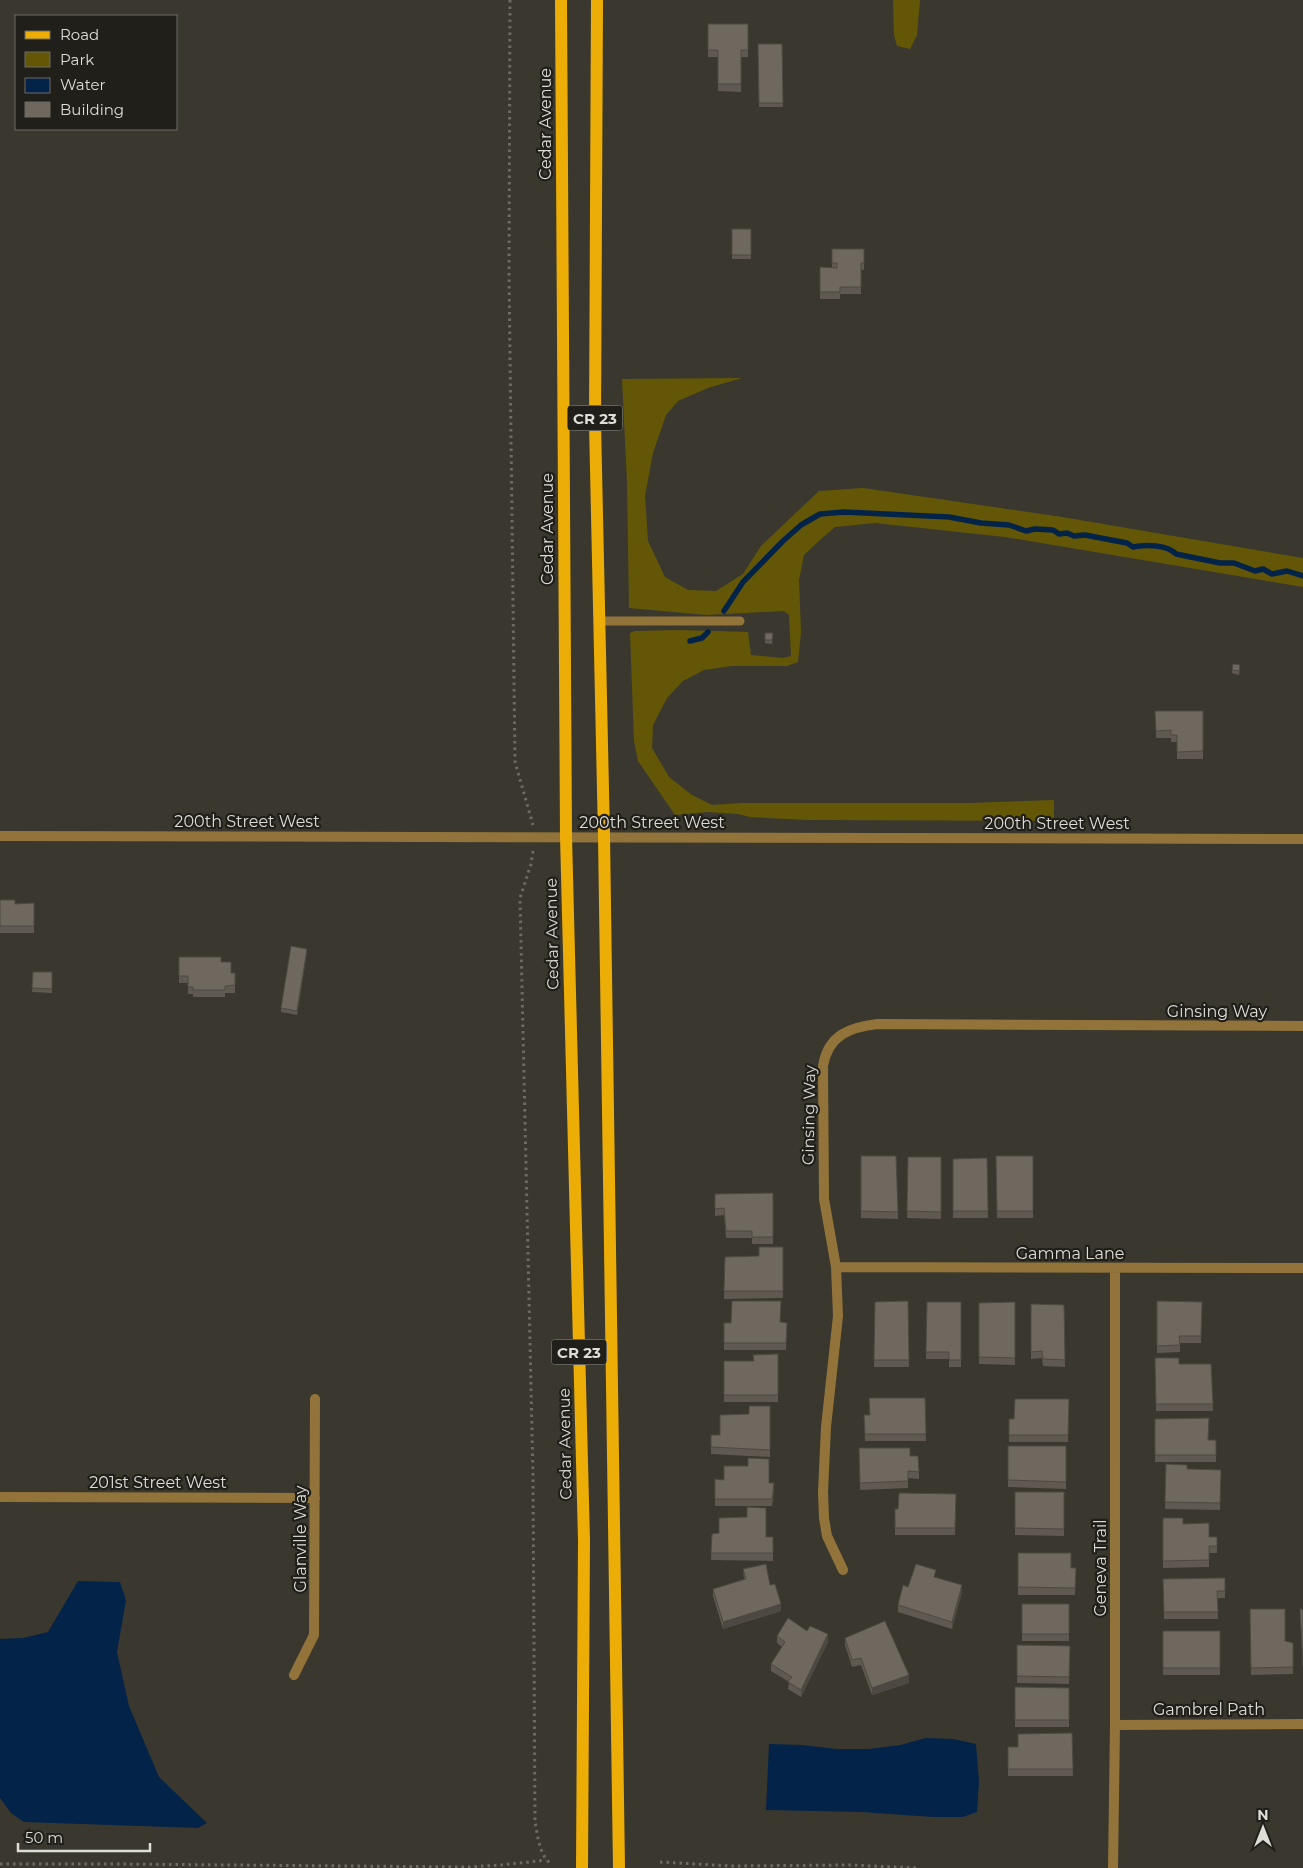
<svg xmlns="http://www.w3.org/2000/svg" width="1303" height="1868" font-family="Montserrat,sans-serif">
<style>
.green{fill:#635707}
.water{fill:#042348}
.lines{fill:none;stroke-linecap:round;stroke-linejoin:round}
.stream{stroke:#042348;stroke-width:5.5}
.path{stroke:#6d6c63;stroke-width:3;stroke-dasharray:2.5 4;stroke-linecap:butt}
.service{stroke:#92743a;stroke-width:9}
.minor{stroke:#92743a;stroke-width:10}
.tertiary{stroke:#92743a;stroke-width:10}
.primary{stroke:#ecad07;stroke-width:12}
.wall{fill:#5f5951}
.shaded-wall{fill:#4d4942}
.building{fill:#6e685e;stroke:#4d4942}
.labels{text-anchor:middle;dominant-baseline:central;stroke-width:4.5;stroke-linejoin:round;paint-order:stroke}
.shield{fill:#201f1a;stroke:#a5a49e;stroke-width:1}
.shield-label{font-size:15px;font-weight:bold;fill:#deddd6}
.street-label{font-size:16px;fill:#deddd6;stroke:#201f1a}
</style>
<rect width="100%" height="100%" fill="#3a382e"/>
<path class="green" d="M893,0H920L917,35L910,49L897,46L894,35Z
M742,378L708,388L678,401L666,415L653,453L645,496L648,541L665,577L688,590L716,591L743,574L761,546L819,491L863,488L1062,517L1303,558V587L1005,537L875,523L835,527L820,540L804,555L799,580L801,632L798,662L787,666H732L704,670L683,681L667,698L653,725L652,748L669,777L692,795L712,805L741,803H971L1054,800V821L807,820L750,817L738,814L708,812L675,815L638,761L634,741L630,633L635,631L680,630L748,632L751,655L783,658L791,656L789,615L784,611L707,615L629,608L627,482L622,379Z"/>
<path class="water" d="M78,1581L120,1582L126,1600L117,1652L129,1706L159,1777L207,1823L198,1828L24,1822L11,1813L0,1798V1639L23,1638L48,1632Z
M926,1738L954,1739L976,1744L979,1781L977,1812L963,1817H933L861,1812L766,1810L769,1744L802,1745L837,1749H869L900,1745Z"/>
<g class="lines">
<path class="stream" d="M724,611L743,582L783,541L801,525L820,514L844,512L949,517L981,523L1009,525L1026,531L1035,529L1053,530L1059,534L1067,533L1074,536L1085,535L1127,543L1133,547C1145,544 1168,545 1176,554L1220,563H1234L1255,571L1263,569L1272,574L1287,571L1303,576
M690,641L702,638L708,632"/>
<path class="path" d="M510,0L509,274L515,762L533,825
M533,851L531,864L520,898L533,1476L535,1822C538,1836 539,1855 551,1864
M660,1862L732,1866L850,1865L917,1868
M0,1864H112L469,1867L501,1865L546,1860"/>
<path class="service" d="M600,621H740"/>
<path class="minor" d="M836,1267L1303,1268
M0,1497L315,1498
M843,1570L827,1536L824,1518L823,1492L826,1427L838,1316L836,1267L824,1199L823,1066C828,1035 850,1027 878,1024L1303,1026
M294,1675L314,1635L315,1399
M1115,1725L1303,1724
M1113,1868L1115,1725V1268"/>
<path class="tertiary" d="M0,836L1303,839"/>
<path class="primary" d="M561,0L566,836L584,1540L582,1868
M597,0L595,423L604,836L619,1868"/>
</g>
<path class="wall" d="M708,24H748V57H741V92L718,91V57H708Z
M758,44H782L783,107H759Z
M732,229H751V259H732Z
M832,249H864V270H861V294H840V299H820V267L832,268Z
M773,633L772,644L765,643V640Z
M1240,668L1239,675L1232,673V670Z
M1155,711H1203V759H1177V742H1171V738H1156Z
M0,900L15,904L34,903V933H0Z
M307,952L297,1015L281,1012V1008Z
M179,957L221,962L231,973H235V993H225V997H193V994H188V983H179Z
M33,972H52V993L32,992Z
M861,1156L898,1212V1219L861,1218Z
M996,1156H1033V1218H997Z
M908,1157H941V1219L907,1218Z
M987,1158L988,1218H953V1159Z
M773,1193V1244H752V1238H726L724,1215L715,1216V1194Z
M783,1247V1298L724,1299L725,1257L759,1256Z
M908,1301L909,1367H874L875,1302Z
M1157,1301L1202,1302L1201,1343H1180V1352L1157,1353Z
M927,1302H961V1367H949V1359H926Z
M1015,1302V1365L979,1364V1303Z
M1031,1304L1064,1305L1065,1367L1043,1366L1042,1358L1031,1359Z
M780,1322L787,1323L786,1350H724V1323Z
M778,1354V1402H724V1361H753V1355Z
M1155,1358L1179,1364H1211L1213,1411H1156Z
M925,1398L926,1441H865L864,1415H870Z
M1069,1399L1068,1442H1009V1419H1014Z
M770,1406V1457L711,1454V1435H720L749,1414Z
M1155,1419L1208,1440H1216V1462H1155Z
M1008,1446H1066V1489L1008,1487Z
M859,1448L910,1456L919,1472V1479L908,1478V1488L860,1490Z
M1166,1464L1187,1469L1221,1470L1220,1510L1165,1509Z
M715,1479L769,1483L774,1490L772,1506H715Z
M1015,1492H1064V1536L1015,1535Z
M956,1494L955,1535H895V1509H898Z
M1163,1518L1183,1524L1209,1537H1217V1553H1209V1567L1163,1568Z
M712,1534L773,1537V1561L711,1560Z
M1018,1553L1071,1568H1076L1075,1595H1018Z
M743,1569L770,1585L781,1611L723,1629L713,1596V1589L744,1579Z
M936,1577L962,1592L952,1629L898,1612V1605L908,1587Z
M1225,1578V1598H1217L1218,1619H1164L1163,1579Z
M1022,1604H1069V1641H1022Z
M1250,1609L1285,1641L1293,1643V1674L1251,1675Z
M807,1631L828,1642L801,1697L788,1689L789,1682L771,1671V1664L782,1647L777,1643V1636Z
M1163,1631H1220V1675H1163Z
M845,1638L909,1683L872,1695L861,1665L852,1667L845,1645Z
M1017,1645L1070,1646L1069,1684L1017,1683Z
M1015,1687L1069,1688V1727H1015Z
M1072,1733L1073,1776H1008V1747H1018Z"/>
<path class="shaded-wall" d="M307,949V952L297,1015V1011Z
M962,1585V1592L952,1629V1622Z
M781,1604V1611L723,1629V1622Z
M828,1634V1642L801,1697V1690Z
M909,1675V1683L872,1695V1688Z"/>
<path class="building" d="M708,24H748V50H741V84H718V50H708Z
M758,44H782L783,103H759Z
M732,229H751V255H732Z
M832,249H864V263H861V287H840V292H820V267L837,268V263H832Z
M765,633H773L772,640H765Z
M1233,664L1240,665L1239,671L1232,670Z
M1155,711H1203V751L1177,752V735H1171V730L1156,731Z
M0,900H15V904L34,903V926H0Z
M291,946L307,949L297,1011L281,1008Z
M179,957H221V962H231V973H235V985L225,986V990H193V987H188V976H179Z
M33,972H52V989L32,988Z
M861,1156H896L898,1212L861,1211Z
M996,1156H1033V1211H997Z
M908,1157H941V1212L907,1211Z
M987,1158L988,1211H953V1159Z
M773,1193V1237H752V1231H726L724,1208L715,1209V1194Z
M759,1247H783V1291H724L725,1257L759,1256Z
M732,1301H781L780,1322L787,1323L786,1343H724V1323H731Z
M908,1301L909,1360H874L875,1302Z
M1157,1301L1202,1302L1201,1336H1179L1180,1345L1157,1346Z
M927,1302H961V1360H949V1352H926Z
M1015,1302V1358L979,1357V1303Z
M1031,1304L1064,1305L1065,1360L1043,1359L1042,1351L1031,1352Z
M778,1354V1395H724V1361H754L753,1355Z
M1155,1358H1179V1364H1211L1213,1404H1156Z
M869,1398H925L926,1434H865L864,1415H870Z
M1015,1399H1069L1068,1435H1009V1419H1014Z
M749,1406H770V1450L711,1447V1435H720V1415L749,1414Z
M1209,1418L1208,1440H1216V1455H1155V1419Z
M1008,1446H1066V1482L1008,1480Z
M859,1448H910V1456H918L919,1472L908,1471V1481L860,1483Z
M748,1458L769,1459V1483H774L772,1499H715V1479L724,1480V1466H748Z
M1166,1464L1187,1465V1469L1221,1470L1220,1503L1165,1502Z
M1015,1492H1064V1529L1015,1528Z
M899,1493L956,1494L955,1528H895V1509H898Z
M747,1507L766,1508V1537H773V1553H711L712,1534L719,1533V1518L747,1517Z
M1163,1518H1183V1524L1209,1523V1537H1217V1546H1209V1560L1163,1561Z
M1018,1553H1071V1568H1076L1075,1588L1018,1587Z
M766,1564L770,1585L775,1584L781,1604L723,1622L713,1589L746,1579L743,1569Z
M916,1564L936,1570L934,1577L962,1585L952,1622L898,1605L903,1585L908,1587Z
M1225,1578V1591H1217L1218,1612H1164L1163,1579Z
M1022,1604H1069V1634H1022Z
M1250,1609H1285V1641L1293,1643V1667L1251,1668Z
M1300,1609H1303V1666Z
M788,1618L807,1631L810,1626L828,1634L801,1690L788,1682L792,1677L771,1664L785,1642L777,1636Z
M885,1621L909,1675L872,1688L861,1658L852,1660L845,1638Z
M1163,1631H1220V1668H1163Z
M1017,1645L1070,1646L1069,1677L1017,1676Z
M1015,1687L1069,1688V1720H1015Z
M1072,1733L1073,1769H1008V1747H1018V1734Z"/>
<g class="labels">
<g class="shield">
<rect x="567.5" y="405.5" width="55" height="25" rx="4"/>
<rect x="551.5" y="1339.5" width="55" height="25" rx="4"/>
</g>
<g class="shield-label">
<text x="595" y="418">CR 23</text>
<text x="579" y="1352">CR 23</text>
</g>
<g class="street-label">
<text transform="translate(545 124) rotate(-90)">Cedar Avenue</text>
<text transform="translate(547 529) rotate(-90)">Cedar Avenue</text>
<text x="247" y="821">200th Street West</text>
<text x="652" y="822">200th Street West</text>
<text x="1057" y="823">200th Street West</text>
<text transform="translate(552 934) rotate(-91)">Cedar Avenue</text>
<text x="1217" y="1011">Ginsing Way</text>
<text transform="translate(809 1115) rotate(-89)">Ginsing Way</text>
<text x="1070" y="1253">Gamma Lane</text>
<text transform="translate(565 1444) rotate(-91)">Cedar Avenue</text>
<text x="158" y="1482">201st Street West</text>
<text transform="translate(300 1539) rotate(-90)">Glanville Way</text>
<text transform="translate(1100 1568) rotate(-90)">Geneva Trail</text>
<text x="1209" y="1709">Gambrel Path</text>
</g>
</g>
<rect x="15" y="15" width="162" height="115" fill="#201f1a" stroke="#6c6b65"/>
<rect x="25" y="31" width="25" height="8" fill="#ecad07" stroke="#6c6b65"/>
<text x="60" y="40" font-size="15" fill="#deddd6">Road</text>
<rect x="25" y="52" width="25" height="15" fill="#635707" stroke="#6c6b65"/>
<text x="60" y="65" font-size="15" fill="#deddd6">Park</text>
<rect x="25" y="78" width="25" height="15" fill="#042348" stroke="#6c6b65"/>
<text x="60" y="90" font-size="15" fill="#deddd6">Water</text>
<rect x="25" y="102" width="25" height="15" fill="#6e685e" stroke="#6c6b65"/>
<text x="60" y="115" font-size="15" fill="#deddd6">Building</text>
<g transform="translate(1263 1828)" stroke="#201f1a" stroke-width="4" paint-order="stroke">
<path d="M0-4L9 19L0 12L-9 19Z" fill="#deddd6"/>
<text y="-8" font-size="14" font-weight="bold" text-anchor="middle" fill="#deddd6">N</text>
</g>
<path d="M18 1843v8h132v-8" fill="none" stroke="#deddd6" stroke-width="2.5"/>
<text x="25" y="1843" font-size="15" fill="#deddd6" stroke="#201f1a" stroke-width="4" paint-order="stroke">50 m</text>
</svg>
